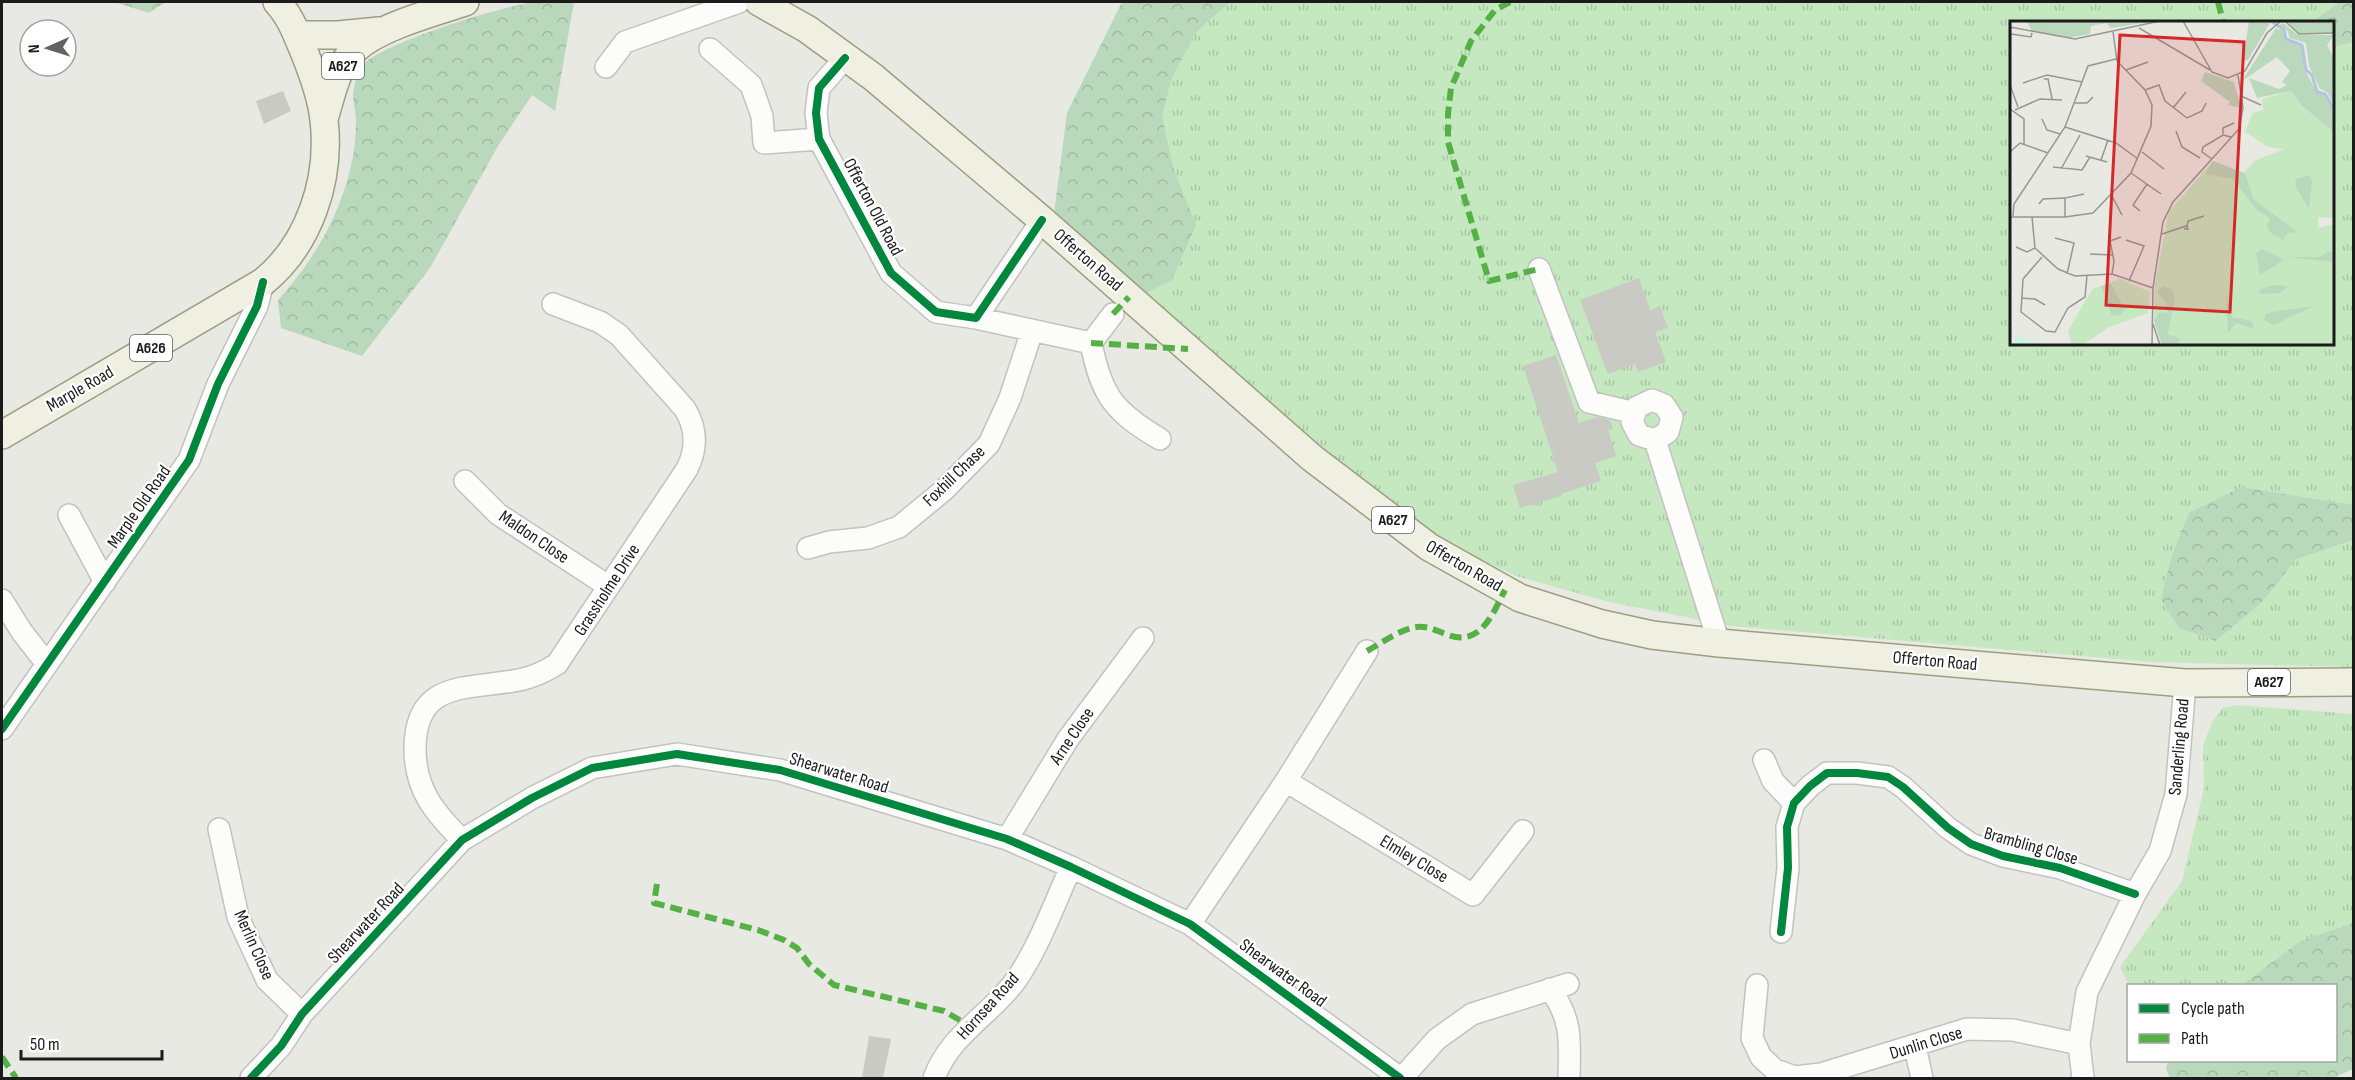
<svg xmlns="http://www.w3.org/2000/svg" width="2355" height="1080" font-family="'Sofia Sans Condensed',sans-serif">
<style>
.grass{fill:url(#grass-tufts);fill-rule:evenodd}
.forest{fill:url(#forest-crowns)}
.building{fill:#cacac4}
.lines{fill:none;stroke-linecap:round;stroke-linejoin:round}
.minor-casing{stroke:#c2c2bf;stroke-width:24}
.major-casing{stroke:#9b9f80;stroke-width:30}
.minor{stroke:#fcfcfb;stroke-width:21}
.major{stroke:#efefe2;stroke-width:27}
.quiet{stroke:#55b145;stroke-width:6;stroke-dasharray:12 6;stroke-linecap:butt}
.cycleway-casing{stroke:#fff;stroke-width:11}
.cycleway{stroke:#00873e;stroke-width:8}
.labels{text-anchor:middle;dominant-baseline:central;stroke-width:4.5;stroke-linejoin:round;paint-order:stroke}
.shield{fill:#fff;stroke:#5f5f5f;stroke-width:1.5}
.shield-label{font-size:16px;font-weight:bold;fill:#1b1b1b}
.street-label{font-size:18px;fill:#1b1b1b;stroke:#fff}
.inset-river{fill:none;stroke:#b5c3dd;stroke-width:3}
.inset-road{fill:none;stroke:#979793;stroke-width:1.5}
.view{fill:#d62828;fill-opacity:0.15;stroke:#d62828;stroke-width:3}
.inset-edge{fill:none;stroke:#1b1b1b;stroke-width:3}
</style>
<defs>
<pattern id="grass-tufts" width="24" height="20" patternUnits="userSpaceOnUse" patternTransform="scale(1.5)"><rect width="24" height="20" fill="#c5e8c0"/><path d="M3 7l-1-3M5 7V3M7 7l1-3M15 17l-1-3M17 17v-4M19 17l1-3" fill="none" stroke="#a9c6a4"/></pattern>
<pattern id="forest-crowns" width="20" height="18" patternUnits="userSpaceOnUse" patternTransform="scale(1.5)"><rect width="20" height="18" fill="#bad9bc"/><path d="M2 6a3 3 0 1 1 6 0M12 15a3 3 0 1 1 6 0" fill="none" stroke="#9fbaa1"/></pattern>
</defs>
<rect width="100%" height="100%" fill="#e9e9e3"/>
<path class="grass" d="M1122,2H2353V667L2150,662L1731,626L1609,602L1516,576L1431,536L1226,368L1144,294L1067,113ZM2012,22H2332V344H2012Z
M2236,705L2353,714V923L2300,941L2242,985H2129L2120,967L2182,881L2204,788L2203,746L2212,722L2223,708Z"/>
<path class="forest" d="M114,2H166L149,13Z
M535,2H574L555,111L532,95L498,146L430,268L362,356L281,328L278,300C315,259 343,211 353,156C355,145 356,131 356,120C355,102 350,99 356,80C357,76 358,70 360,67C381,43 501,6 535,2Z
M1122,2H1230L1196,32L1171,80L1162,117L1174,170L1196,225L1172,280L1144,294L1054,213L1067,113Z
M2339,2H2353V42L2333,47L2332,22H2313Z
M2241,487L2353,505V540L2296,559L2264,600L2216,641L2179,628L2161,599L2171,558L2189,513Z
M2353,923V1069L2333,1078H2170L2166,1069L2168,1061L2336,1060V986L2242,985L2300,941Z"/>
<path class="building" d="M283,91L291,111L264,124L256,101Z
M1639,278L1650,310L1660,306L1668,328L1655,332L1666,362L1638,372L1635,364L1608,374L1580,300Z
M1556,355L1579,423L1598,417L1610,420L1613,429L1608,430L1616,456L1595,463L1601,481L1561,494V496L1520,508L1513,485L1558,472L1523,366Z
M869,1036L891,1039L883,1078H862Z"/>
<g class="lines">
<g class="minor-casing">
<path id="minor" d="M710,49L751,85L762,116L764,143L819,139
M845,58L819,88L816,113L819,139L891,273L936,312L976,318L1042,220
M606,67L625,42L739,2
M1539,269L1589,402L1635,413
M976,318L1091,343L1113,314
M1091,343C1101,395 1114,412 1160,439
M1655,440L1668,432L1672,417L1664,405L1652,400L1637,407L1632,422L1639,435L1655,440L1719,643
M465,481L498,514L608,586
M69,515L105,582
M808,548L829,542L868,538L899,527L944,490L989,444L1010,398L1032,331
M2,600L22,632L47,664
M2,729L189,460L218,384L257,306L263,282
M1764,760L1773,781L1794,803
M1286,781L1473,895L1523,831
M219,829L238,917L267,980L302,1014
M1007,839L1068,739L1143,638
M462,840C435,813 415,790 415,749C415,676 473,691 523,679C536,676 546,671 557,664L687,469C697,449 697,429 685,409L619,335L600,322L553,304
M1190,924L1286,781L1367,651
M1781,932L1788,868L1787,827L1794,803L1810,786L1827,773H1857L1888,777L1903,787L1948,828L1971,844L2003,856L2060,868L2135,894
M1757,985L1752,1038L1761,1057L1775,1070L1795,1077L1821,1074L1967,1029L2013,1030L2079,1044
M1550,989C1572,1019 1570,1040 1569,1076
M1915,1047L1922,1078
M251,1078L281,1046L302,1014L462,840L532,798L592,768L677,754L780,770L1007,839L1071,867L1190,924L1400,1078
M934,1078C951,1033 990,1016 1016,980C1038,949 1055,902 1071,867
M1402,1078L1437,1039L1472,1014L1568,984
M2083,1078L2079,1044L2087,992L2135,894L2160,851L2176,794L2185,683"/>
</g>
<g class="major-casing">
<path id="major" d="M759,2L807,29L873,77L1042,220L1312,458L1429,547L1520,598L1602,624L1652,635L1719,643L2185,683L2354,682
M297,35H338L379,31
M324,119C331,97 336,67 354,50C378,27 432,13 465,2
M2,435L263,282C309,245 331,180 324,120C322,99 313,74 305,54C297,35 291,17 277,2"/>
</g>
<use href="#minor" class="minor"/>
<use href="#major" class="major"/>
<path class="quiet" d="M1510,2L1495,10L1471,41L1451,88L1448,114V142L1489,281L1539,269
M2218,2L2223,21
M1113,314L1129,297
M1091,343L1188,349
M1367,651C1382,643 1400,629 1417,627C1430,626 1437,631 1448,635C1481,647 1493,613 1505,590
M657,884L654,903L758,930L784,940L797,948L809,964L834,985L944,1011L970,1026
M2,1057L16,1078
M2352,1078H2354"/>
<g class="cycleway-casing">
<path id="cycleway" d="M845,58L819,88L816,113L819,139L891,273L936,312L976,318L1042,220
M2,729L189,460L218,384L257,306L263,282
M1781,932L1788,868L1787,827L1794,803L1810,786L1827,773H1857L1888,777L1903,787L1948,828L1971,844L2003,856L2060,868L2135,894
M251,1078L281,1046L302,1014L462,840L532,798L592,768L677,754L780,770L1007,839L1071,867L1190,924L1400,1078"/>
</g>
<use href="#cycleway" class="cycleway"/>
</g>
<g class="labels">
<g class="shield">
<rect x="322" y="53" width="42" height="26" rx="4.5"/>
<rect x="130" y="335" width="42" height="26" rx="4.5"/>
<rect x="1372" y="507" width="42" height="26" rx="4.5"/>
<rect x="2248" y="669" width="42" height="26" rx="4.5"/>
</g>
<g class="shield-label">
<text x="343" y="66">A627</text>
<text x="151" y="348">A626</text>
<text x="1393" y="520">A627</text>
<text x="2269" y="682">A627</text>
</g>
<g class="street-label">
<text transform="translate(873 207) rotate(62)">Offerton Old Road</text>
<text transform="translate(1088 260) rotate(41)">Offerton Road</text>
<text transform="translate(80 389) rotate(-30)">Marple Road</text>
<text transform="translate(954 476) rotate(-44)">Foxhill Chase</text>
<text transform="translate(139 507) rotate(-55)">Marple Old Road</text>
<text transform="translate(534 537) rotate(34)">Maldon Close</text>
<text transform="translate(1464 566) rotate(30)">Offerton Road</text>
<text transform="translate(607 590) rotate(-57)">Grassholme Drive</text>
<text transform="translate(1935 661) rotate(5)">Offerton Road</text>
<text transform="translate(1072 736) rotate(-56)">Arne Close</text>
<text transform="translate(2179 747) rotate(-85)">Sanderling Road</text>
<text transform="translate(839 773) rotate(17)">Shearwater Road</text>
<text transform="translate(2031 846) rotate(16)">Brambling Close</text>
<text transform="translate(1414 859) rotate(31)">Elmley Close</text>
<text transform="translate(366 923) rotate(-47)">Shearwater Road</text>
<text transform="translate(254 945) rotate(66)">Merlin Close</text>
<text transform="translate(1283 973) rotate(36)">Shearwater Road</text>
<text transform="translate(988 1006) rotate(-48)">Hornsea Road</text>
<text transform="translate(1926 1043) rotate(-17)">Dunlin Close</text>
</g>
</g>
<g transform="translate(2010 21)">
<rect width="324" height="324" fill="#e9e9e3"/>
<path d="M281,70L292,85L324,111V197L308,196V207L324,203V324H152L144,300L145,263L159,191L203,140L233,153L244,140L274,128L258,126L235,111L243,92L253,89L252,78ZM302,160L301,164L299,187L285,163ZM110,258L140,271L138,292L97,307L73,324H62L58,310L82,268Z" fill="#c5e8c0" fill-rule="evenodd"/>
<path d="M17,0H145L101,7L96,2L81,5L80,13L58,17L22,11ZM239,0L260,2L238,39L233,40ZM277,0H324V12L289,13ZM273,2L288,14H324L317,24L324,38V84L317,71L310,68L299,45L296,22L280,17L277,9L268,5ZM266,7L273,10L276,19L293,26L295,49L306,70L314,74L324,89V111L292,85L281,70L247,77L239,57L269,68L277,64L272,61L280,50L267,36L232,60ZM195,51L224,61L231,87L218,84L220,81L191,60ZM203,140L235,152L244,179L288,211L278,212L273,219L261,212L257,205L260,197L246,188L223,158L195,153ZM299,154L302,160L299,188L285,164L286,158ZM252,228L274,239L250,254L246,232ZM319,230L324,233V241L276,236H310ZM101,263L115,289L108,295L101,293L91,265ZM263,264L278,265L270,272L250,273L249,269ZM152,265L162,268L165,275L158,313L170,318L167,324H152L144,300L149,292L158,291L156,281L147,271ZM216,273L222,296L242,300L244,308L226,302L218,312ZM305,285L263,304L254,299L256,293L265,290Z" fill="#bad9bc"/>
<path d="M5,312L30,324H3Z" fill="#d0f1df"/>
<path class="inset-river" d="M261,0L274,9L276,18L292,24L296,49L302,54L307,71L315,73L324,88"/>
<path class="inset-road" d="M173,0L202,51L218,57L235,50L257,12L271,0M275,0L289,13L324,12M0,6L65,18L150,0M129,7L200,49M1,13L21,16L22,12M116,49L138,41M34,58H38L42,78M13,62L37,54L72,61M0,64L8,86M135,69L149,64L155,80L177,97L192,90L196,82M231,75L251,84M65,82H77L83,76M163,87L176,71M0,88L14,98V123M5,89L30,78L52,79M32,98L37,109L50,113M55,106L106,122L128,138M166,110L172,126L190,137M213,113V107L224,102M0,131L10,122L38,132M132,131L154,148M76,135L97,141M202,138L192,131L193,126L213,114L221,116M91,139L98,119M43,146L72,149L80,136M51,148L70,114M121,152L151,173M102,175L112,194M29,183L33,178L55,177M130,190L123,184L137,163M3,195L4,183L55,106L78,45L106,38M0,196H55L83,192L121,152L141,105L142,84L135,69L107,40L103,11M22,196L25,227L48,248L65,255L102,253L143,267M55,196V177L74,173M177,206L178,200L194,195M152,213L176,205L178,208H174M45,217L64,222L57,253M116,219L134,225L119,260M6,226L17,231L25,227M80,233L102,234M32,236L13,258L11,291L36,310L45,311L58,287L75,276L77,255M102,253L104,240L100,220L111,216M11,277L25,278L35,284M143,303L150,324M142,324L143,267L153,201L163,181L229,108L233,87L228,54"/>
<path class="view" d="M110,14L234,21L220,291L96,284Z"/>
<rect width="324" height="324" class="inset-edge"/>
</g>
<rect width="2355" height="1080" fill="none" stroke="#1b1b1b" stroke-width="6"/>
<rect x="2127" y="984" width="210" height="78" fill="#ffffff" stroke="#a4a4a4" stroke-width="1.5"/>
<rect x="2139" y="1004" width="30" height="9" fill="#00873e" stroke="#a4a4a4" stroke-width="1.5"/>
<text x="2181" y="1014" font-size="18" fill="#1b1b1b">Cycle path</text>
<rect x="2139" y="1034" width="30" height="9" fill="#55b145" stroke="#a4a4a4" stroke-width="1.5"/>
<text x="2181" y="1044" font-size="18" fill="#1b1b1b">Path</text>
<g transform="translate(48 48) rotate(267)"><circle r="28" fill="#ffffff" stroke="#a4a4a4" stroke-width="1.5"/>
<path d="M0-4.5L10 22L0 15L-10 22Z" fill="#636361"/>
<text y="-9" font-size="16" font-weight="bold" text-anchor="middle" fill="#1b1b1b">N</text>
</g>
<path d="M21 1050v9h141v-9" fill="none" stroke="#1b1b1b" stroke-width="3"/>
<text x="30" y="1050" font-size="18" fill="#1b1b1b" stroke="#ffffff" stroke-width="4.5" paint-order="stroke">50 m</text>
</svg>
